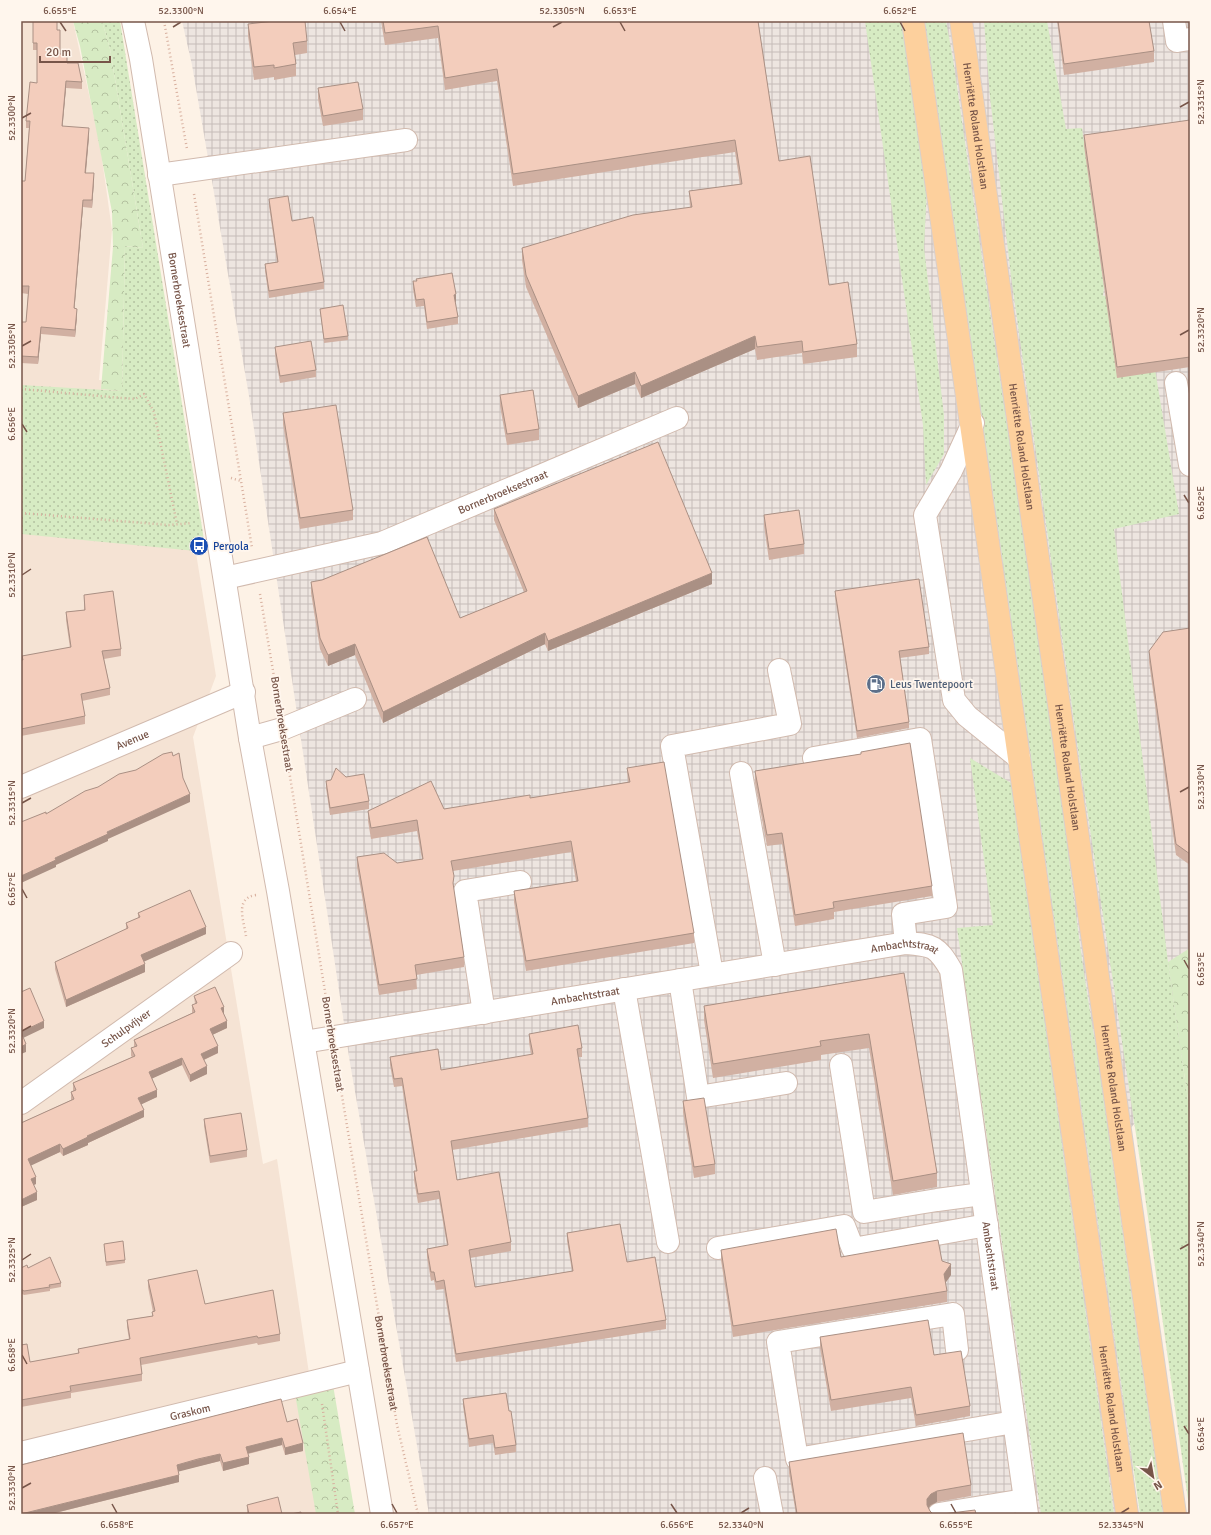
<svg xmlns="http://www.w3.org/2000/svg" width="1211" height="1535" font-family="Signika,sans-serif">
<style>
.residential{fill:#f5e3d4}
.industrial{fill:url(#industrial-grid)}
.grass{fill:url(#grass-dots)}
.forest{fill:url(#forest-crowns)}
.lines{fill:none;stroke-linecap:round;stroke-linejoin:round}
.minor-casing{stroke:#d1baae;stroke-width:24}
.major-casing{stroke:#d9cfcc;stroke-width:24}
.path{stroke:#d8b09f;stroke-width:2.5;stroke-dasharray:1 3;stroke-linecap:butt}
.minor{stroke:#fff;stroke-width:22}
.major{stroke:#fdd09d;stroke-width:22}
.wall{fill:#d1b0a2}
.shaded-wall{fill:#aa9084}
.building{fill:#f3cdbc;stroke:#aa9084}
.ticks{fill:none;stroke:#775549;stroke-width:1.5}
.labels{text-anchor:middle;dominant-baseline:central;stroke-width:3.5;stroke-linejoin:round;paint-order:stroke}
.street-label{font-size:11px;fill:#775549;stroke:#fff6ed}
.transit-label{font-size:11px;fill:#164399;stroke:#fff6ed;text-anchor:start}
.service-label{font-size:11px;fill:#4e5e75;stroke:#fff6ed;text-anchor:start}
.neatline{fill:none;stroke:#775549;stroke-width:1.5}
.ticks-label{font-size:10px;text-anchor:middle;fill:#775549}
</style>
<defs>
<pattern id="industrial-grid" width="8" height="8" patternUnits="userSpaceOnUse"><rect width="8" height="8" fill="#ede5e0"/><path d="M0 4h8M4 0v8" fill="none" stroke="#c5bcb8"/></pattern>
<pattern id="grass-dots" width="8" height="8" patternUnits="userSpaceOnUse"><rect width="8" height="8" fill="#d7ebc3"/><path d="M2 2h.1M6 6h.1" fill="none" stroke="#b3c1a0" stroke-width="1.8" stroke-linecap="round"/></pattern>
<pattern id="forest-crowns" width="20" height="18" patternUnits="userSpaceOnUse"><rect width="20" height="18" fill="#d7ebc3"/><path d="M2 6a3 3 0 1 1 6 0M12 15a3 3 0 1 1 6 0" fill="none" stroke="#b3c1a0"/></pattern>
</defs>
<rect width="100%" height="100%" fill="#fdf2e6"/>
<path class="residential" d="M21,21H73L100,145L112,230L99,380L169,387L216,676L193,737L263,1164L277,1159L330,1514H21Z"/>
<path class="industrial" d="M182,21H1190V1059L1106,1157L1137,1514H429L350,1063L249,396L192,65Z"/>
<path class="grass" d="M102,21H120L206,552L21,534V385L122,391L125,246L143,248L110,49Z
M865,21H901L927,187L924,248L944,415V454L926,485L923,425Z
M925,21H946L953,59C983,271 1016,482 1047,694C1065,811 1075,930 1096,1047L1163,1514H1140Z
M984,21H1047L1066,129L1082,128L1104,287L1103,296L1142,291L1179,514L1114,529L1168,962L1190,1114V1514L1140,1161L1078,749L1011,276L990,97Z
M970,758L1011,783L1114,1514H1041L957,928L993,925Z"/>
<path class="forest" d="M73,21H102L110,49L143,248L125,246L122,391L101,389L113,247L112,212L80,46Z
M1190,948V1114L1168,962Z
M333,1385L355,1514H316L295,1394Z"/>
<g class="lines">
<g class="minor-casing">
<g id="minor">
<path id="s2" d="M133,21L141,59L250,738L278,891L382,1514"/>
<path d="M1174,21L1177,41L1190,39"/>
<path d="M159,175L406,140"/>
<path d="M1176,383L1190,465"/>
<path d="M973,423L951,471L925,515L954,700L967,716L1019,758"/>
<path id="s3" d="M225,578L382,543L677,418"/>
<path d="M250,738L282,729L355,699"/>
<path d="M814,758L920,739L946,907L903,914L906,943"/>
<path d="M741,773L775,965"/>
<path id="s4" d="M21,787L244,692"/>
<path d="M712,974L672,746L790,724L779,670"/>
<path d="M680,980L698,1097L786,1083"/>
<path d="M624,989L668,1242"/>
<path d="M484,1013L465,891L520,882"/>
<path id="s5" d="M304,1042L906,943C933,945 937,946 951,970L1027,1514"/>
<path d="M841,1065L864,1212L937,1200L982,1194"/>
<path id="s6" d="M21,1103L231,953"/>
<path d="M718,1248L844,1226L853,1249L987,1225"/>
<path d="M957,1350L953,1314L778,1342L797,1459L1014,1422"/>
<path id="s7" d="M21,1453L358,1371"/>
<path d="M765,1478L772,1514"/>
<path d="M939,1514L1025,1500"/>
</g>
</g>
<g class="major-casing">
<g id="major">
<path id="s8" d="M913,21C985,519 1056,1016 1127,1514"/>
<path id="s9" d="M961,21L1175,1514"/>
</g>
</g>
<g class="path">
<path d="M164,21L187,149"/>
<path d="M194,194L252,548"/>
<path d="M21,389L122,398L135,399L144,394L154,412L177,524"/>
<path d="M231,478L241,481"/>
<path d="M21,513L169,525L192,523"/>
<path d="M260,594L279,706"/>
<path d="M286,752L329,1016"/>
<path d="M246,936C244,921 234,898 256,895"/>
<path id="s1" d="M336,1060L397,1425L418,1514"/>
<path d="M322,1404L338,1514"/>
</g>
<use href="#minor" class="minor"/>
<use href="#major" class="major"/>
</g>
<path class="wall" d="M33,21L57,30L60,54L82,82V89L66,88L62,126L89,136L86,173L94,180L92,208L83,207L74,308L77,316L75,337L41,334L38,364L21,363V322H26L28,294L21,293V181H25L29,128H26V121L37,83V50H33Z
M381,21H758L779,161L829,285L857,344V357L803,364L802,353L757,360L755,349L641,398L635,384L578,408L526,287L522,260V248L690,208L689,191L740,184L735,152L513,186L497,81L445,90L438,38L385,45Z
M1057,21H1149L1154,51V62L1064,75Z
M248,24L307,41V53L295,55L296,64V76L274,80V77L254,80L248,36Z
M318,88L363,109V120L323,126L318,99Z
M1190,123V367L1117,378L1084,146V135Z
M269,199L324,282V289L269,298L265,271V264L277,262L269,206Z
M416,279L456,302H455L458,317V324L427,329L424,306L416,307L413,289V281H416Z
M320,309L348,336V340L324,343Z
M275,347L316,370V377L280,383L275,354Z
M500,395L539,429V440L507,445L500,406Z
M283,413L353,510V520L300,529L283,424Z
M494,509L712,584L548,651L545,644L383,723L355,655L328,666L320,649L311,593V582L460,618L524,592L494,520Z
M764,515L804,544V554L769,560L764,526Z
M835,591L929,647V654L900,658L909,722V728L857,738L835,597Z
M84,595L121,649V656L104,659L110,688V695L82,701L85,716V724L21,736V660H22V656L70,648L66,620V612L84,610Z
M1190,628V865L1176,855L1149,662V651Z
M861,752L932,886V896L834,912V919L795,926L782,844L767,846L755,782V771L861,754Z
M627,768L694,933V943L526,971L514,902V891L576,881L571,852L453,871V888L464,957V967L416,975L417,989L379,995L357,867V857L397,863L422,859L417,831L371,839L368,821V811L444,809L530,798L628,782Z
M326,781L369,801V809L330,815L326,788Z
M138,913L206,934L144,961L145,972L66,1007L55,969V962L126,929V923L138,918Z
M904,973L937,1173V1187L893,1195L869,1048L821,1055V1060L713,1078L704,1020V1006Z
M194,996L224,1014H223L227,1028L212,1035L218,1053L204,1060L207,1074L190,1082L182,1065L152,1078L157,1097L141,1104L144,1117L88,1143V1145L63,1156L60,1152L30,1165L36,1184L34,1185L37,1200L21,1207V1123L71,1100V1092L73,1091V1083L132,1057L131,1056V1048L134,1047V1040L192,1013V1005L195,1004Z
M529,1034L582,1048V1057H578L588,1118V1127L452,1150L457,1180L511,1242V1251L470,1258L475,1287L572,1271L567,1241V1233L627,1262L666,1320V1329L456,1362L444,1289L436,1290L434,1280L431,1281L427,1257V1249L447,1245L439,1199L418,1203L414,1180V1171H416L402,1086L394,1087L390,1065V1057L441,1070L531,1055L529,1042Z
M683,1101L715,1164V1174L694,1178L683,1112Z
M204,1119L247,1150V1157L210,1163L204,1126Z
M104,1244L125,1260V1263L106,1266Z
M721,1250L841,1257L942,1261L951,1275L945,1283L947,1291V1302L733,1337L721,1260Z
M21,1268H28L61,1283V1287L50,1289V1291L24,1295L21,1293Z
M148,1280L205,1304L280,1334V1341L258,1345L257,1343L141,1365L142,1374V1381L71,1393V1398L21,1407V1345L30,1362L78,1354V1349L129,1339L127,1327V1320L152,1316V1312H153L148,1287Z
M820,1337L934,1355L970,1406V1416L916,1426L911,1398L831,1411L820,1348Z
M463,1399L509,1411L516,1445V1452L495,1455L493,1443L469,1447L463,1406Z
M287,1422L303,1451L285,1455L282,1445L248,1454L249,1464L223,1471L220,1461L178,1471L179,1482L51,1514H21Z
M789,1462L971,1485V1496L937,1502L931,1505L928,1508L930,1511L933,1514H796L789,1473Z
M247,1505L282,1514H247Z"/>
<path class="shaded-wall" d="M66,81V88L62,133V126Z
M89,128V136L85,180V173Z
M94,173V180L92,208V200Z
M83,200V207L74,315V308Z
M456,294V302H454V295Z
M77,309V316L75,337V330Z
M41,327V334L38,364V357Z
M755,336V349L641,398V386Z
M635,372V384L578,408V396Z
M712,573V584L548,651V641Z
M545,633V644L383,723V712Z
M355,644V655L328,666V655Z
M190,794V802L108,839V841L56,865V867L21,883V876L55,858L107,832Z
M206,927V934L141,963V955Z
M145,964V972L66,1007V1000Z
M224,1007V1014L221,1016V1008Z
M44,1021V1028L21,1039V1032Z
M227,1021V1028L210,1036V1029Z
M26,1044V1052L21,1054V1047Z
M218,1046V1053L201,1061V1054Z
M182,1058V1065L149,1080V1072Z
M207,1066V1074L190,1082V1075Z
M157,1090V1097L138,1106V1098Z
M144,1110V1117L88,1143V1145L63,1156V1149L87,1136Z
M60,1144V1152L28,1167V1159Z
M36,1177V1184L31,1186V1179Z
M37,1192V1200L21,1207V1200Z
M951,1264V1275L944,1285V1274Z
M282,1438V1445L246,1454V1447Z
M303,1443V1451L285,1455V1448Z
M220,1454V1461L177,1472V1465Z
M249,1457V1464L223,1471V1463Z
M179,1475V1482L51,1514H22Z
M937,1491V1502L931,1505L927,1510V1499L931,1494Z"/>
<path class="building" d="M33,21H57V30H60V54H67V63H78L82,82L66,81L62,126L89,128L85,173H94L92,200H83L74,308L77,309L75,330L41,327L38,357L21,356V322H26L29,286H21V181H25L30,121H26L30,82L37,83V43H33Z
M274,21H305L307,41L293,43L296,64L274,68V65L254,67L248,24Z
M383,21H758L779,161L810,156L829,285L848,282L857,344L803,352L802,341L757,347L755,336L641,386L635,372L578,396L526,275L522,248L633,215L692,207L689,191L742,184L735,140L513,174L497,69L445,78L438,26L385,33Z
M1058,21H1149L1154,51L1064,64Z
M358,82L363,109L323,116L318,88Z
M1190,120V357L1117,367L1084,135Z
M288,196L292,221L313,217L324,282L269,291L265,264L278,262L269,199Z
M452,273L456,294L454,295L458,317L427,322L424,299L416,300L413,281H417L416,279Z
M343,305L348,336L324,339L320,309Z
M311,341L316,370L280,376L275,347Z
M533,390L539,429L507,434L500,395Z
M336,405L353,510L300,518L283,413Z
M658,442L712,573L548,641L545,633L383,712L355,644L328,655L320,638L311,582L322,580L427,537L460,618L527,591L494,509Z
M799,510L804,544L769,549L764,515Z
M919,579L929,647L899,651L909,722L857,731L835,591Z
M113,591L121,649L102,651L110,688L81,694L85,716L21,729V660H23L22,656L71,647L66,612L85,610L84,595Z
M1190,628V854L1176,844L1149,651L1163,632Z
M910,743L932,886L833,902L834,908L795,915L782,833L767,835L755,771L861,754V752Z
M172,752L173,756L179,753L183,778L190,794L107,832L108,834L55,858L56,860L21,876V822L46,812V814L85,791L98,787L119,774L136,770L163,754Z
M664,762L694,933L526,961L514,891L578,881L571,841L451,861L454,876L453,883L464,957L415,965L417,979L379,985L357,857L384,853L397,863L423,859L417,820L371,828L368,811L431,781L444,809L530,795V798L630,782L627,768Z
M336,768L346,777L364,774L369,801L330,808L326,781L331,780Z
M190,890L206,927L141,955L145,964L66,1000L55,962L128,928L126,923L140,917L138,913Z
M904,973L937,1173L893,1181L869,1034L820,1041L821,1046L713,1064L704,1006Z
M215,987L224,1007L221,1008L227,1021L210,1029L218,1046L201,1054L207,1066L190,1075L182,1058L149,1072L157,1090L138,1098L144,1110L87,1136L88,1137L63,1149L60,1144L28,1159L36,1177L31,1179L37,1192L21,1200V1123L74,1099L71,1092L76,1090L73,1083L135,1056L131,1048L137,1046L134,1040L195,1012L192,1005L197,1003L194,996Z
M30,988L44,1021L21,1032V992Z
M578,1025L582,1048L577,1049L588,1118L451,1141L457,1180L499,1172L511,1242L469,1250L475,1287L573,1271L567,1233L620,1224L627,1262L655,1257L666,1320L456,1354L444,1280L436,1282L434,1272H431L427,1249L448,1245L439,1191L418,1194L414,1171H417L402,1078L394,1079L390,1057L438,1049L441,1070L533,1054L529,1034Z
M21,1032L26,1044L21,1047Z
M704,1098L715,1164L694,1167L683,1101Z
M241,1113L247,1150L210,1156L204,1119Z
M836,1229L841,1257L938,1240L942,1261L951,1264L944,1274L947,1291L733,1326L721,1250Z
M123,1241L125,1260L106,1262L104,1244Z
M50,1257L61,1283L49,1285L50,1287L24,1291L21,1289V1268L27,1265L28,1268Z
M197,1270L205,1304L273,1290L280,1334L258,1338L257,1336L140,1358L142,1374L70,1386L71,1391L21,1400V1345L27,1344L30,1362L79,1353L78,1349L130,1339L127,1320L153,1316L152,1312L155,1311L148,1280Z
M928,1320L934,1355L961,1351L970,1406L916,1415L911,1387L831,1400L820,1337Z
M506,1393L509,1411H511L516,1445L495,1448L493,1435L469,1439L463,1399Z
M281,1399L287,1422L297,1419L303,1443L285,1448L282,1438L246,1447L249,1457L223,1463L220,1454L198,1459L177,1465L179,1475L21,1514V1465Z
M963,1433L971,1485L937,1491L931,1494L927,1499V1505L930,1511L933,1514H797L789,1462Z
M278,1497L282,1514H249L247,1505Z
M975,1510L976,1514H943Z
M301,1512V1514H291Z"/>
<path class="ticks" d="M60,22L66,31M340,22L345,31M620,22L625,31M900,22L905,31M173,27L181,22M553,27L562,22M1180,107L1189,102M22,118L31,113M1180,335L1189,330M22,346L31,341M22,424L27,432M1184,495L1189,503M22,575L31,569M1180,792L1189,787M22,803L31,798M22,889L27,898M1184,960L1189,969M22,1031L31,1026M1180,1249L1189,1244M22,1260L31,1254M22,1355L27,1364M1184,1426L1189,1434M22,1488L31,1483M112,1504L117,1513M392,1504L397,1513M671,1504L677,1513M951,1504L956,1513M741,1513L749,1508M1121,1513L1129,1508"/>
<defs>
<g id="bus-disc" transform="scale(1)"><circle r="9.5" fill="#1a4fb4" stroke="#fff6ed"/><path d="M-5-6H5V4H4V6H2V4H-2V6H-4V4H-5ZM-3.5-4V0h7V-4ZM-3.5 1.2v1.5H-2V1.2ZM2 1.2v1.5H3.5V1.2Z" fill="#fff"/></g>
<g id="fuel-disc" transform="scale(1)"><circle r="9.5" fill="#5c6f8a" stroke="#fff6ed"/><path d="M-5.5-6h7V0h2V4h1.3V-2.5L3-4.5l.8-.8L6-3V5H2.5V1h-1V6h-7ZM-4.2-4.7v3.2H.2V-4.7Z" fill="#fff"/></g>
</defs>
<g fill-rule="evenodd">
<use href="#bus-disc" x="199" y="546"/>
<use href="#fuel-disc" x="876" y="684"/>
</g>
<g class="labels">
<g class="street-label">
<text stroke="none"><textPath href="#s9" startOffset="106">Henriëtte Roland Holstlaan</textPath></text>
<text stroke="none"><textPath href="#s2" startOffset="283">Bornerbroeksestraat</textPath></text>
<text stroke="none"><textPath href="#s9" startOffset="430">Henriëtte Roland Holstlaan</textPath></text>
<text stroke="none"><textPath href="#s3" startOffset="292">Bornerbroeksestraat</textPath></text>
<text transform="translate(282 724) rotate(81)">Bornerbroeksestraat</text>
<text stroke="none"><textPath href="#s4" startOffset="121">Avenue</textPath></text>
<text stroke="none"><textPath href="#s9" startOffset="754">Henriëtte Roland Holstlaan</textPath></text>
<text stroke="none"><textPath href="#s5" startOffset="609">Ambachtstraat</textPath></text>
<text stroke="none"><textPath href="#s5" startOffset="285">Ambachtstraat</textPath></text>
<text stroke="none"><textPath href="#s6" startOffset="129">Schulpvijver</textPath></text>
<text transform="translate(333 1044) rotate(81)">Bornerbroeksestraat</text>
<text stroke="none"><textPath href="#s9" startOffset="1078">Henriëtte Roland Holstlaan</textPath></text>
<text stroke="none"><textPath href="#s5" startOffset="955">Ambachtstraat</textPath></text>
<text stroke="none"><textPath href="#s1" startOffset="307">Bornerbroeksestraat</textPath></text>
<text stroke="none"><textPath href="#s8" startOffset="1402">Henriëtte Roland Holstlaan</textPath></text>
<text stroke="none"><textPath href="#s7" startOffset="174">Graskom</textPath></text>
</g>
<g class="transit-label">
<text x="213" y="546">Pergola</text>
</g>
<g class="service-label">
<text x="890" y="684">Leus Twentepoort</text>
</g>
</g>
<rect width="1211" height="1535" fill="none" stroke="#fff6ed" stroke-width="44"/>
<g transform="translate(1153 1477) rotate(149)" stroke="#fff6ed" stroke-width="3" paint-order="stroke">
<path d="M0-3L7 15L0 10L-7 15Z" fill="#775549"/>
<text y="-6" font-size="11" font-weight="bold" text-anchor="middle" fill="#775549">N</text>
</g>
<path d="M40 56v6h70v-6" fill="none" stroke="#775549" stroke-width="2"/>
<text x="46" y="56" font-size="12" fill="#775549" stroke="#fff6ed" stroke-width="3" paint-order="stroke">20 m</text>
<rect x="22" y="22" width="1167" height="1491" class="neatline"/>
<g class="ticks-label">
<text x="60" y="14">6.655°E</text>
<text x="181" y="14">52.3300°N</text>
<text x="340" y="14">6.654°E</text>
<text x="562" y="14">52.3305°N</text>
<text x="620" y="14">6.653°E</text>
<text x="900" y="14">6.652°E</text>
<text transform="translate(1200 102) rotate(-90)" y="4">52.3315°N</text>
<text transform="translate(11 118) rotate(-90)" y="4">52.3300°N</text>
<text transform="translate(1200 330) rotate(-90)" y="4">52.3320°N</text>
<text transform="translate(11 346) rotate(-90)" y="4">52.3305°N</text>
<text transform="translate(11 424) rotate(-90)" y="4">6.656°E</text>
<text transform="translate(1200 503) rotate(-90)" y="4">6.652°E</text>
<text transform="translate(11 575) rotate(-90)" y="4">52.3310°N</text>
<text transform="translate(1200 787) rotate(-90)" y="4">52.3330°N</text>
<text transform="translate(11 803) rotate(-90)" y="4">52.3315°N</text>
<text transform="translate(11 889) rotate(-90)" y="4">6.657°E</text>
<text transform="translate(1200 969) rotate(-90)" y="4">6.653°E</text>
<text transform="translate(11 1031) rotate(-90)" y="4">52.3320°N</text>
<text transform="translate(1200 1244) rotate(-90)" y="4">52.3340°N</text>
<text transform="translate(11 1260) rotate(-90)" y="4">52.3325°N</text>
<text transform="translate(11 1355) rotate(-90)" y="4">6.658°E</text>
<text transform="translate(1200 1434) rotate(-90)" y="4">6.654°E</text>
<text transform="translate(11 1488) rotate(-90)" y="4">52.3330°N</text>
<text x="117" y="1528">6.658°E</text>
<text x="397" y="1528">6.657°E</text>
<text x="677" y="1528">6.656°E</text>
<text x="741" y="1528">52.3340°N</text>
<text x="956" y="1528">6.655°E</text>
<text x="1121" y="1528">52.3345°N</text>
</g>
</svg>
